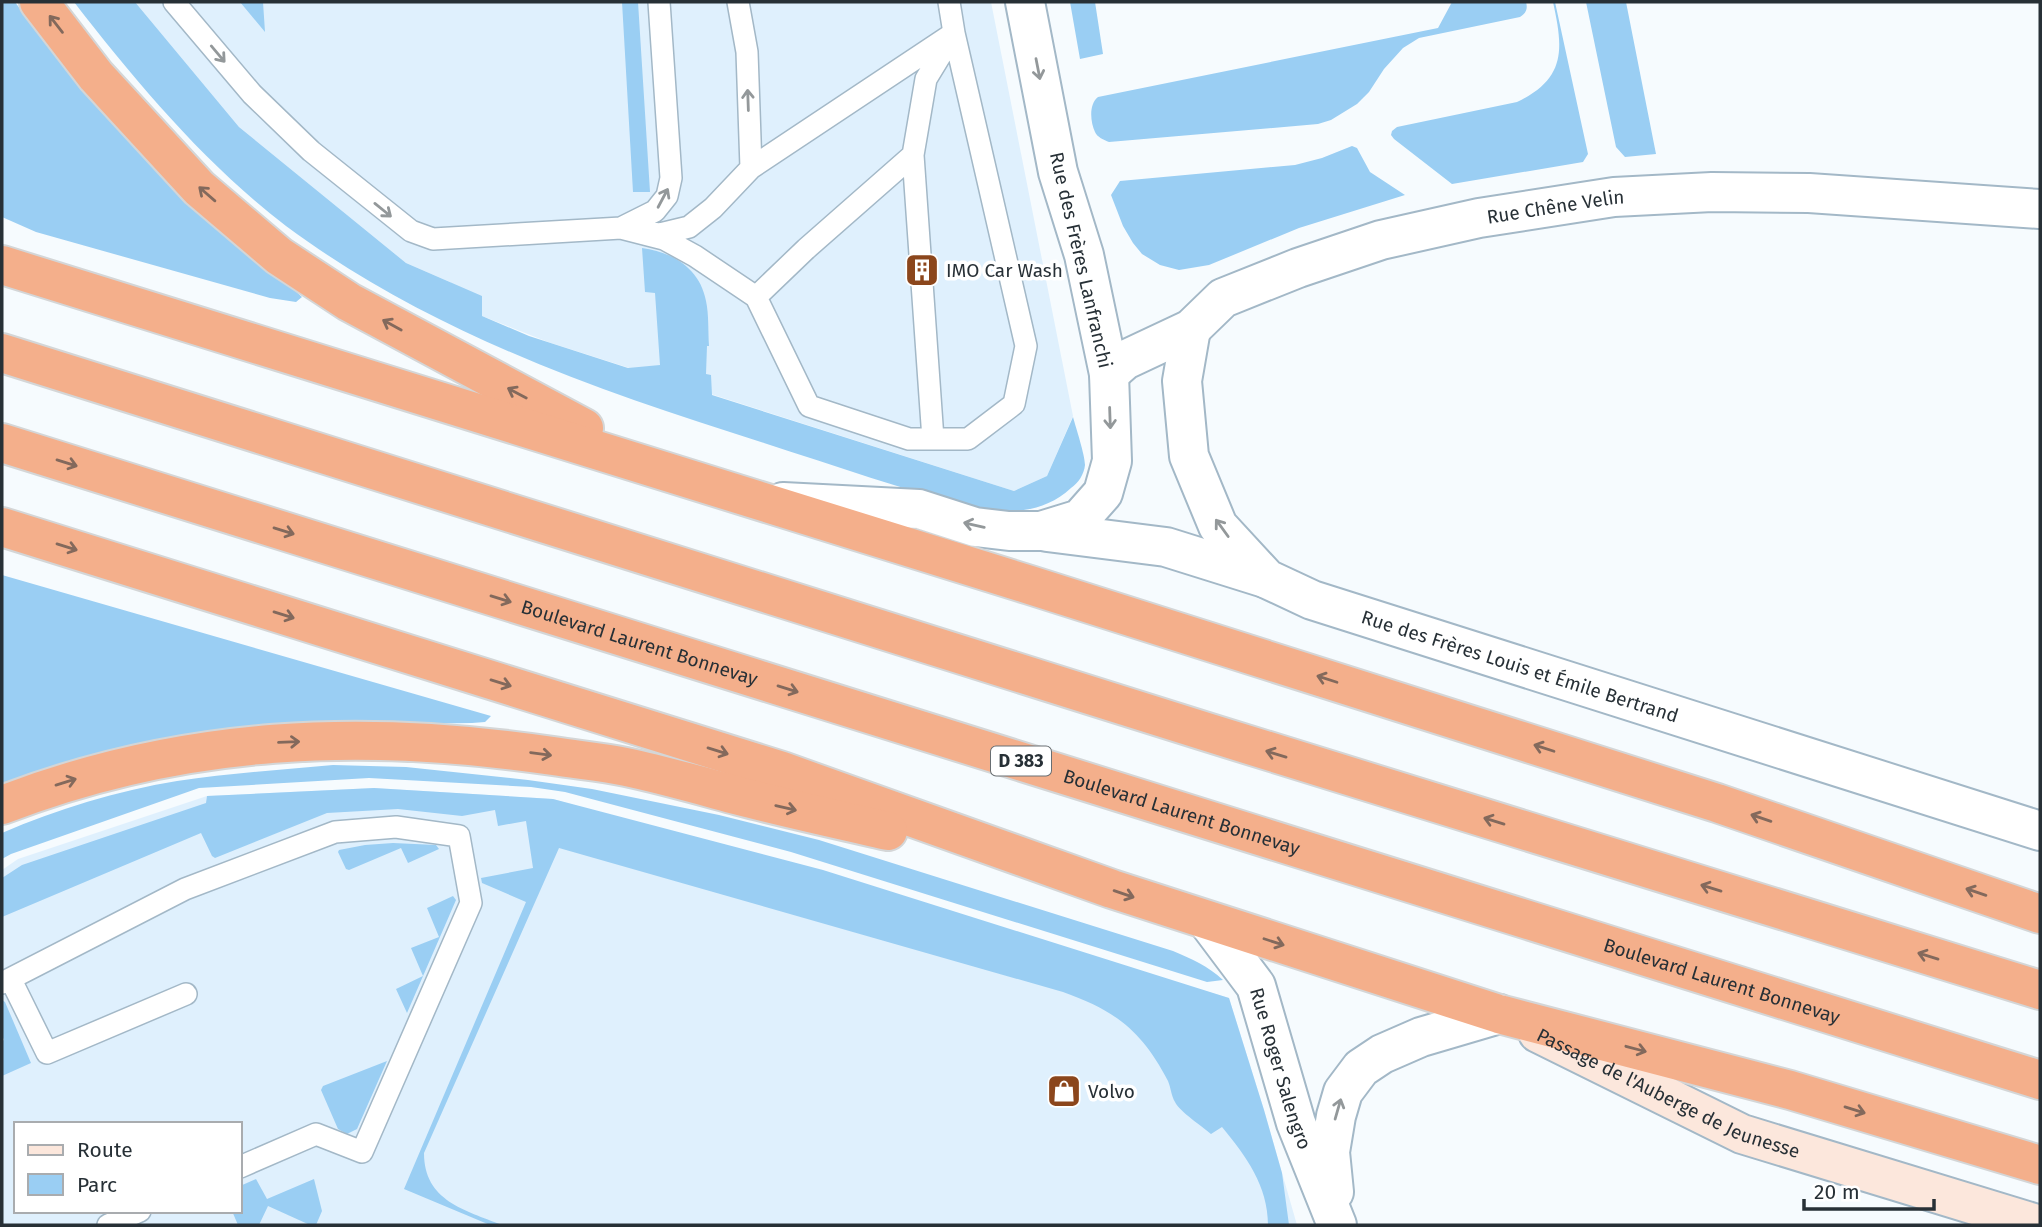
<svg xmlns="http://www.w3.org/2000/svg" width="2042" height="1227" font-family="'Fira Sans',sans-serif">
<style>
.built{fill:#dff0fd;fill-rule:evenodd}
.green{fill:#9acef3}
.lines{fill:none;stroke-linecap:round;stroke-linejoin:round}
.lane-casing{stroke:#a3b8c7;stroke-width:24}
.street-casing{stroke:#a3b8c7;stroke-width:42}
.secondary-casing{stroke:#a3b8c7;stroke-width:42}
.highway-casing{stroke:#d4d6d7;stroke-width:42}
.lane{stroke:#fff;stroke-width:21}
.street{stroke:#fff;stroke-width:38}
.secondary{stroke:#fce7dc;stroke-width:38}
.highway{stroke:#f4af8b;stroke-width:38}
.oneway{stroke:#83695c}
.oneway2{stroke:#93989a}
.labels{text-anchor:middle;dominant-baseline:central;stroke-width:7;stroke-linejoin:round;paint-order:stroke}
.shield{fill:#fff;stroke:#686e72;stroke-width:2}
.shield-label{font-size:18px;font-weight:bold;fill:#273036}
.street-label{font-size:19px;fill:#273036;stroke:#fff}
.poi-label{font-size:19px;fill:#273036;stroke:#fff;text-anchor:start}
</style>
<rect width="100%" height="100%" fill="#f6fbfe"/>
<path class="built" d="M135,2H991L1073,416L1047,476L1014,491L548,342L482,316L450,282L406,263L239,127Z
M374,788L553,799L1229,998L1264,1110L1297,1225H2V870L18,859L207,796ZM16,1124H240V1211H16Z"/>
<path class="green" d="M2,2H15L45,43L133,143L302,297L296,302L270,298L36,232L2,217Z
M74,2H135L239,127L406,263L482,296V316L529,336L628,368L660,365L655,293L645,292L642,248C672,252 700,268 706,301C709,315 708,331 709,346H707L706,374L711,375L712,395L1014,491L1047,476L1073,417C1076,428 1085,455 1085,465C1084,475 1078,483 1071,488C1044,513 1012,513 977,510C906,490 835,466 764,443C596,390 429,332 286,226C205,164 136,82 74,2Z
M240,2H263L265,32Z
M622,2H638L650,192H633Z
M1070,2H1095L1103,54L1080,59Z
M1452,2H1526C1528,9 1526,13 1520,17L1419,38L1403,48L1384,69L1369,92L1357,104L1331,120L1318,124L1109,142C1104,140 1097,137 1095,132C1090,121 1089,104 1098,97L1438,28Z
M1553,2H1555L1588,154L1583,162L1452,184L1394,139L1391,135L1392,131L1397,127L1517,102C1567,78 1563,48 1553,2Z
M1586,2H1626L1656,154L1625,157L1616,147Z
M1352,146L1357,148L1370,172L1405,195L1299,228L1209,265L1179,270L1160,265L1142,254L1133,243L1123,226L1111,195L1120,181L1295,165L1322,158Z
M2,575L491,716L485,722L472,723L267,726L113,751L47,769L2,786Z
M333,765L406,767L528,780L592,789L719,815L819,840L1173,951C1192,959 1208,966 1223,980L1207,982L791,852L565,792L531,787L369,778L199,788L11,854L2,859V833C57,809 117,791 177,781C229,773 281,770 333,765Z
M374,788L553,799L823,870L1229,998L1264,1110L1282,1173L1289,1225H1268C1268,1186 1246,1156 1222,1127L1211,1134C1202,1126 1180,1112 1175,1102C1171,1095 1171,1088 1168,1081C1142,1031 1116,1011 1063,992L559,848L424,1153C424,1201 465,1210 502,1225H490L404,1189L526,902L482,883L481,878L533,868L526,821L498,826L495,810L462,816L398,809L327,813L215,858L212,856L201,833L2,917V878L22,865L206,803L207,796Z
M393,843L436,845L439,849L408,863L401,848L349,870L346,869L338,852L339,850L365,845Z
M453,896L456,900L407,1013L396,989L423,976L411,948L439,937L427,908Z
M2,1000L5,1002L31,1063L2,1076V1041L4,1040L2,1035Z
M387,1061L357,1129L347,1134L338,1129L321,1090L323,1086Z
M256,1179L267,1199L314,1179L322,1211L316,1225H310L268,1206L259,1225H238L232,1211H240V1186Z"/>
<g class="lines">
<g class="lane-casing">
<path id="lane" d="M174,2L252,94L311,151L411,231L433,239L621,228L655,211L667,196L671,178L659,2
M738,2L747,52L751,168
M621,228L664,239L695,256L756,297L809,406L909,439H968L1014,404L1026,346L954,33
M651,233L660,234L689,227L713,208L751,168L954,33L949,2
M756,297L806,249L913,155
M933,439L913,155L926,79L951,38
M11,980L47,1053L186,994
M2,983L185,889L335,832L396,827L459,836L471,903L362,1152L316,1134L240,1167
M108,1225L140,1211"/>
</g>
<g class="street-casing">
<g id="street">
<path id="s1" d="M1191,329L1182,381L1189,456L1218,526L1267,579L1312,600L2040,831"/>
<path id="s2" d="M1109,374L1125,360L1191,329L1223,298L1298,268L1381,240L1479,218L1614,197L1712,192L1809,193L2040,209"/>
<path d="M783,502L919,509L975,527L1009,531H1041L1080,519L1103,493L1112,461L1109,374L1084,255L1058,172L1025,2"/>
<path d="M1047,532L1166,547L1265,578"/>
<path id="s3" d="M1208,922L1256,986L1296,1123L1337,1225"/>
<path d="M1334,1192L1330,1152L1336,1116L1343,1092L1361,1068L1382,1054L1421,1037L1499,1014"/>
</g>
</g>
<g class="secondary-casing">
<g id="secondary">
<path id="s4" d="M1538,1033L1742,1134L2040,1225"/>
</g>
</g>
<g class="highway-casing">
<g id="highway">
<path d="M39,2L96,76L199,188L279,256L349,302L584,428"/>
<path d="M2,265L1030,585L1717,803L2040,914"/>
<path d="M2,353L1207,732L2040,990"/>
<path id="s5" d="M2,443L2040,1080"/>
<path d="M2,527L782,771L1112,889L1499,1014L1790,1090L2040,1165"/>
<path d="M2,805C183,735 363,728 553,756C578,760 602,762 626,767C664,775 702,786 739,796C789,809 839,820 888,831"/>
</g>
</g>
<use href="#lane" class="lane"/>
<use href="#street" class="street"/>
<use href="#secondary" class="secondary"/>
<use href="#highway" class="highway"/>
</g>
<defs><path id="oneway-shaft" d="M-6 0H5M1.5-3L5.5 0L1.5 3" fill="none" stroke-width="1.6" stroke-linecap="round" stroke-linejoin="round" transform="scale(1.75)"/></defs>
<g class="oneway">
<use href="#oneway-shaft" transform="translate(56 24) rotate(-128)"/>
<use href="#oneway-shaft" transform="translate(207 194) rotate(-139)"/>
<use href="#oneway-shaft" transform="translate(392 325) rotate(-151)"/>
<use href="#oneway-shaft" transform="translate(517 393) rotate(-152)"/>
<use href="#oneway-shaft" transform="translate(67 463) rotate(17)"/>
<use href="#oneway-shaft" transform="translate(284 531) rotate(17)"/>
<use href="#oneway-shaft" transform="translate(67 547) rotate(17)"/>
<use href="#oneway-shaft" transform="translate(501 599) rotate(17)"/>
<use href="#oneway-shaft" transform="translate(284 615) rotate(17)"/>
<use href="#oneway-shaft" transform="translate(1327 679) rotate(-162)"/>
<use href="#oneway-shaft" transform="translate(501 683) rotate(17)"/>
<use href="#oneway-shaft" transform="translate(788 689) rotate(17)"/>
<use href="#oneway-shaft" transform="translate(289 742) rotate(-2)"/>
<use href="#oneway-shaft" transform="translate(1544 748) rotate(-162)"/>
<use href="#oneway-shaft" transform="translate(718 751) rotate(17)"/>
<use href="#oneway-shaft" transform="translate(541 754) rotate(8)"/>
<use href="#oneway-shaft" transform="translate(1276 754) rotate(-163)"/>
<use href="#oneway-shaft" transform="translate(66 782) rotate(-17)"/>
<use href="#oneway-shaft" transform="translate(786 808) rotate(13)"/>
<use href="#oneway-shaft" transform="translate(1761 818) rotate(-161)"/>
<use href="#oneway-shaft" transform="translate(1494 821) rotate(-163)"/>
<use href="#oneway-shaft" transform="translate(1711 888) rotate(-163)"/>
<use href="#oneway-shaft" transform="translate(1976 892) rotate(-161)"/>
<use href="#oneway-shaft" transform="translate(1124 894) rotate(19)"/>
<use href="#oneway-shaft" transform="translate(1274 942) rotate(18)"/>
<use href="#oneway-shaft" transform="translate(1928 956) rotate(-163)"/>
<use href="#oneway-shaft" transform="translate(1636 1049) rotate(15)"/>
<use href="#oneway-shaft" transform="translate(1855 1110) rotate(17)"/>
</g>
<g class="oneway2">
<use href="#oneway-shaft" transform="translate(218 54) rotate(50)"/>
<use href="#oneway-shaft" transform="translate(1038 69) rotate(79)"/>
<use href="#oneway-shaft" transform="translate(748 100) rotate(-92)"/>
<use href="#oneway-shaft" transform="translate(663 198) rotate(-62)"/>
<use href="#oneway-shaft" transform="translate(383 210) rotate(39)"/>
<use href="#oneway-shaft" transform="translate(1110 418) rotate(88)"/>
<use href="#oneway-shaft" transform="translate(974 525) rotate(-167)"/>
<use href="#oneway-shaft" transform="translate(1222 528) rotate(-126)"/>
<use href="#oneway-shaft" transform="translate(1338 1109) rotate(-74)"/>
</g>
<defs>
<g id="building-square" transform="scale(1.75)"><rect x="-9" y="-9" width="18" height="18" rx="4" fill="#8b461c" stroke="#fff"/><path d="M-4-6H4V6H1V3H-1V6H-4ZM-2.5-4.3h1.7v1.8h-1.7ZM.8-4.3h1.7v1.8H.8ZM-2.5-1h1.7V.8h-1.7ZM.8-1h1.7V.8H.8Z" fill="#fff"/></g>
<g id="shop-square" transform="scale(1.75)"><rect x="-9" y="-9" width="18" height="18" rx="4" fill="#8b461c" stroke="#fff"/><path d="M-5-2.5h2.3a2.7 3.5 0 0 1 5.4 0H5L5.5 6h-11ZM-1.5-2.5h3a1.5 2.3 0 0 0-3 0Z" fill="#fff"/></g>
</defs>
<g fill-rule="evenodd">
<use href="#building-square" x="922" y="270"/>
<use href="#shop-square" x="1064" y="1091"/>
</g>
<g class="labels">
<rect class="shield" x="991" y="746.5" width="60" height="29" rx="5"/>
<g class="shield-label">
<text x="1021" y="761">D 383</text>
</g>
<g class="street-label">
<text stroke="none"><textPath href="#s2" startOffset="485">Rue Chêne Velin</textPath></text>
<text transform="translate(1081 260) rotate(77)">Rue des Frères Lanfranchi</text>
<text stroke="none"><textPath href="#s5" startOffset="668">Boulevard Laurent Bonnevay</textPath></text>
<text stroke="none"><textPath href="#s1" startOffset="544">Rue des Frères Louis et Émile Bertrand</textPath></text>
<text stroke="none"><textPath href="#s5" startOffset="1236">Boulevard Laurent Bonnevay</textPath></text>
<text stroke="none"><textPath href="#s5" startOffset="1802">Boulevard Laurent Bonnevay</textPath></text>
<text stroke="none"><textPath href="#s3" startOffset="166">Rue Roger Salengro</textPath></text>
<text stroke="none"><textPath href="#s4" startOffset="144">Passage de l'Auberge de Jeunesse</textPath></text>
</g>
<g class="poi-label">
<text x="946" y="270">IMO Car Wash</text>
<text x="1088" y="1091">Volvo</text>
</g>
</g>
<rect width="2042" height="1227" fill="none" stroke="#273036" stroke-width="7"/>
<rect x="14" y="1122" width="228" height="91" fill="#ffffff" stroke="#a9acaf" stroke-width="2"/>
<rect x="28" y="1145" width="35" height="10" fill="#fce7dc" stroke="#a9acaf" stroke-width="2"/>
<text x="77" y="1157" font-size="21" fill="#273036">Route</text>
<rect x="28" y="1174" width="35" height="21" fill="#9acef3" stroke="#a9acaf" stroke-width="2"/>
<text x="77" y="1192" font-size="21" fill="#273036">Parc</text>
<path d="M1804 1199v10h130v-10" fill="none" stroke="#273036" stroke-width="3.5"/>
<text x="1814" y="1199" font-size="21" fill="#273036" stroke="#ffffff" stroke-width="5" paint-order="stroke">20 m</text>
</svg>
